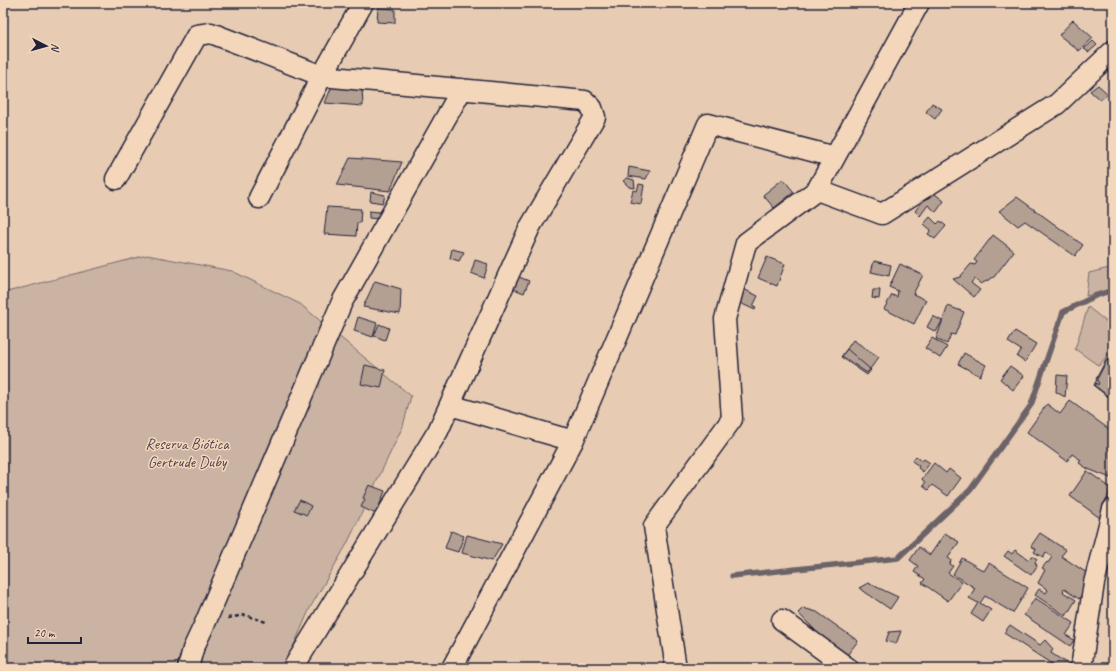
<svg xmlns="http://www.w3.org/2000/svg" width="1116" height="671" font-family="Caveat,sans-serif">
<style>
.green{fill:#cab3a2;stroke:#766a6e}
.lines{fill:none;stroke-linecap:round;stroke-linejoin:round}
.stream{stroke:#6c6369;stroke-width:5.5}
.building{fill:#b49f93;stroke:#22223b}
.minor-casing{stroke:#22223b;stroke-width:23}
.path{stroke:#22223b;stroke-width:2.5;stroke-dasharray:4 3;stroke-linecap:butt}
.minor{stroke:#f4d7bb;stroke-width:20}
.labels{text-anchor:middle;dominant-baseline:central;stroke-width:3;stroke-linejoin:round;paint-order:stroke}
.park-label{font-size:16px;fill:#4c4655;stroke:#f4d7bb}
</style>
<rect width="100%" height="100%" fill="#e7ccb3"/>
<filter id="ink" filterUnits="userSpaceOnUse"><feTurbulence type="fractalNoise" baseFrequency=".025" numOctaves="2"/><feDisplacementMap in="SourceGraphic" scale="8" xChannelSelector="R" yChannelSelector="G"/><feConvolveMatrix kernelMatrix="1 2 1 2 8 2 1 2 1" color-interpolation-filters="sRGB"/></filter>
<g filter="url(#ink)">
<path class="green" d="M147,255L232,271L300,304L411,396L403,426L347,544L310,608L284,668H3V293Z
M1113,267V288L1086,296L1089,273Z
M1088,307L1113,327V358L1108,354L1099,366L1075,349Z"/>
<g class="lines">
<path class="stream" d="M732,576L898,558L970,490L1031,405L1063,312L1095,296L1113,290"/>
</g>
<path class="building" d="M378,8L395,9V23L377,22Z
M1073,20L1093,38L1079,51L1059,35Z
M1093,41L1097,45L1089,52L1084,49Z
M1098,85L1108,94L1100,100L1090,91Z
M332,86L362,88L363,106L325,103Z
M932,103L942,109L935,119L926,112Z
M350,158L402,162L390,191L337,185Z
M629,167L650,171L646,179L628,176Z
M627,178L634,180L635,188L629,187L623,181Z
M783,179L794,192L774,208L763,195Z
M639,184L644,185L641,204L630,202L633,190L637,191Z
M931,191L944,201L936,212L928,205L920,216L915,211Z
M371,192L385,195L383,203L370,201Z
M1017,197L1083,245L1075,256L1025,221L1018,226L999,211Z
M327,207L361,209L360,223H357L356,236L324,234Z
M369,211L380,212L379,219L369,218Z
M930,217L937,224L940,221L946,226L935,239L928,234L931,230L924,224Z
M993,235L1014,251L994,277L981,284L974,279L971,283L980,290L974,297L953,279L960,277L971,264L975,265L977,262L974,260Z
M452,249L464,252L459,261L450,258Z
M767,257L785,264L777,286L758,278Z
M475,260L488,264L484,278L471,273Z
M874,261L891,265L889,276L871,272Z
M900,264L923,275L913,294L926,300L914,324L884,309L892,295L897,297L898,291L889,287Z
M519,277L529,281L524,293L514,289Z
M375,281L401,289L400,314L363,307Z
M741,288L758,296L753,306L756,307L755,310L740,303Z
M873,290H880L879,299L872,298Z
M948,306L964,312L955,335L951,334L947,344L936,339Z
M933,316L942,321L936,332L927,327Z
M358,317L377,323L373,337L354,331Z
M379,324L389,328L385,340L374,336Z
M1015,331L1036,344L1025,362L1017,357L1021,350L1008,342Z
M932,338L947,347L940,358L925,348Z
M853,340L879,357L867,373L842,356Z
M847,349L871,370L867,375L841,357Z
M964,353L986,365L980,376L958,364Z
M1107,358L1113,363V397L1111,399L1094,386L1096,383L1098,385L1099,383L1096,379Z
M1107,360L1113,364V398L1112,399L1094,385Z
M365,365L385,370L381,388L361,384Z
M1010,366L1024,376L1013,390L1000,379Z
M1057,375L1067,376L1065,397L1056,392Z
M1070,401L1113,432V479L1088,469L1079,463L1081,460L1072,454L1067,461L1027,432L1047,404L1060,414Z
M916,456L922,461L924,459L930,463L923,472L918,468L919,466L912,461Z
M934,463L946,473L949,469L961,478L948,496L932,485L928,490L923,486L925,483L922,479Z
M1087,471L1111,488L1100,518L1070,496Z
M369,485L385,491L376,514L361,507L365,499L363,498Z
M300,500L311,506L307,515L294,510Z
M451,531L464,536L458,552L445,548Z
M945,533L959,542L948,558L951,560L950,564L953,566L948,573L962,582L948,601L922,583L925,579L914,572L918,566L910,560L919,547L930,555Z
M1040,533L1066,550L1061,556L1093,577L1079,599L1064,589L1063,592L1076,600L1066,616L1035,595L1039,589L1046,593L1048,590L1038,583L1045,570L1042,568L1047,562L1048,563L1052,557L1046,552L1043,557L1034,552L1036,549L1031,546Z
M467,535L502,544L492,561L462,553Z
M1015,550L1029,560L1032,556L1037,559L1035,562L1037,566L1031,575L1004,556L1008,551L1012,554Z
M962,558L984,571L989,563L1028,588L1013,613L985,596L980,603L991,610L983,622L971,614L978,603L969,598L975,588L953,574Z
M868,583L898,597L890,609L859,588Z
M1035,598L1074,623L1066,635L1074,640L1070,646L1024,615Z
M803,608L817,612L858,641L844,659L798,613Z
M1010,625L1040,645L1045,640L1053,649L1051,653L1069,665L1066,668H1058L1004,633Z
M901,631L896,644L886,641L889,632Z"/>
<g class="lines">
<g class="minor-casing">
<path id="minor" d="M116,179L197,35L211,33L322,76L585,101L592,108L595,117L530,227L438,431L293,668
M817,190L919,3
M259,198L322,76L363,3
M450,405L573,441L708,124L835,157
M782,620L848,668
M188,668L193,649L206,621L342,302L462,89
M452,668L573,441L560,437
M676,668L654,526L732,419L725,319L746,243L817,190L882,214L1057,104L1113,51
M1081,668L1094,583L1113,509"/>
</g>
<path class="path" d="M228,618L245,615L266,622"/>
<use href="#minor" class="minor"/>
</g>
</g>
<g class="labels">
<g class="park-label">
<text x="187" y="444">Reserva Biótica<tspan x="187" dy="18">Gertrude Duby</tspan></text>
</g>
</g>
<rect width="1116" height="671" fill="none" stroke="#f4d7bb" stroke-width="16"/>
<rect x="8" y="8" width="1100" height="655" fill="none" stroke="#22223b" stroke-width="1.5" filter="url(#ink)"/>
<g transform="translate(46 46) rotate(96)" stroke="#f4d7bb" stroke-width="3" paint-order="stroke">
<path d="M0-3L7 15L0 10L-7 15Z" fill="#22223b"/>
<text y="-6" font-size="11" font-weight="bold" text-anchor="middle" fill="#22223b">N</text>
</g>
<path d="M28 637v6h53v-6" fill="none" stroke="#22223b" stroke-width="2"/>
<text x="34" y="637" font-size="12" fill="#22223b" stroke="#f4d7bb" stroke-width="3" paint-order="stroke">20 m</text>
</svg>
